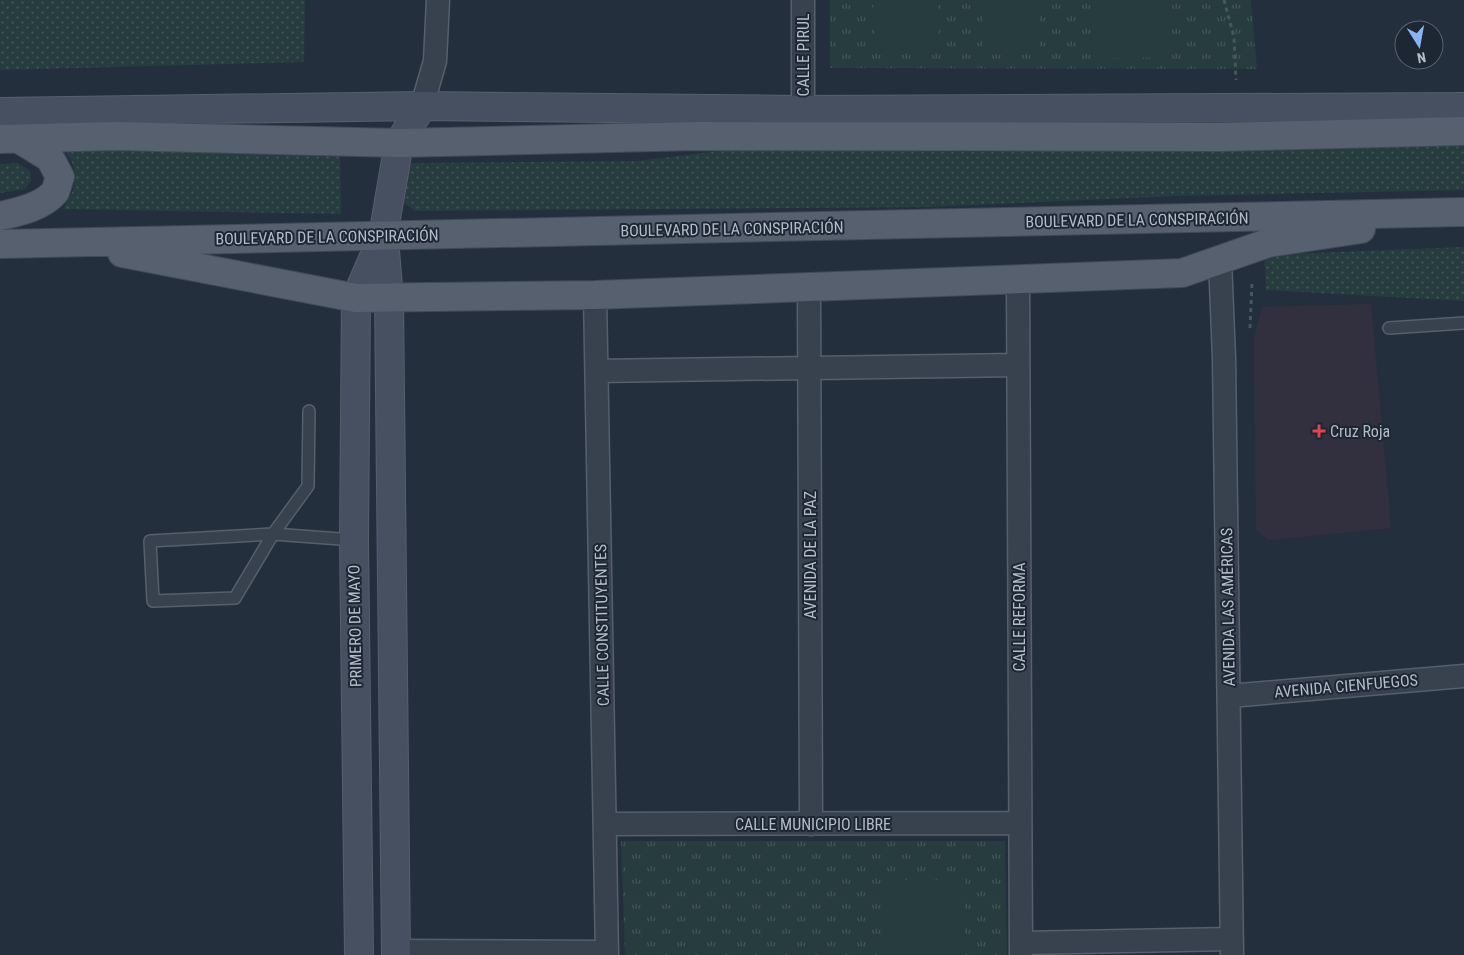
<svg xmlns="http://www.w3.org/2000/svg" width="1464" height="955" font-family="'Roboto Condensed',sans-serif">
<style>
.medical{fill:#32303f}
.grass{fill:url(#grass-dots)}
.park{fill:url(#park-tufts)}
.pitch{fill:#263c3f}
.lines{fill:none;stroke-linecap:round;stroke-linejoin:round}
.lane-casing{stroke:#565f6c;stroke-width:14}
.street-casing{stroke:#565f6c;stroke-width:25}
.secondary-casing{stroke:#565f6c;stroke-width:30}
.primary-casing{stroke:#414a57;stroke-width:30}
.path{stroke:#44595c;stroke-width:3;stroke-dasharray:4 4;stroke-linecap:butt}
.lane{stroke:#38414e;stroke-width:11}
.street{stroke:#38414e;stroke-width:22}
.secondary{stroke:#465061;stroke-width:28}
.primary{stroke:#56606e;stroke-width:28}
.health-dot{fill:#e0444e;stroke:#1d2633;stroke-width:2}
.labels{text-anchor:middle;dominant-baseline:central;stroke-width:4;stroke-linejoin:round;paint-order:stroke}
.street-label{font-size:16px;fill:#b4bcc9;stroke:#1d2633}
.poi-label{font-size:16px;fill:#b4bcc9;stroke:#1d2633;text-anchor:start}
</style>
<defs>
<pattern id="grass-dots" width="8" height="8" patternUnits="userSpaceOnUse" patternTransform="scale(1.25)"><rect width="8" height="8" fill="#263c3f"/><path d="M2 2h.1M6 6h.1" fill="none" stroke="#435659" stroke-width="1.8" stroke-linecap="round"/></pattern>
<pattern id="park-tufts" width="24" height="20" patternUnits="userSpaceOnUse" patternTransform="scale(1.25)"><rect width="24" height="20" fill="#263c3f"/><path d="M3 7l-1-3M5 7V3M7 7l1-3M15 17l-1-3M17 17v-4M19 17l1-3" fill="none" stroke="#435659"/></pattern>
</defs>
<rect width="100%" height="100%" fill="#242f3e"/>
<path class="medical" d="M1371,304L1391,528L1269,540L1256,530L1254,339L1262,307Z"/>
<path class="grass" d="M0,0H305L304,62L0,70Z
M1464,141V190L1175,196L927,207L415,211L404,203V170L413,163L638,161L743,148L964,152L1272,147Z
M63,149L340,150L341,214L63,209C78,188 80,168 63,149Z
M18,163L31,172V181L25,189L0,193V164Z
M1464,247V301L1266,290L1264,255Z"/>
<path class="park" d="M830,0H1251L1257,69L830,68Z
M621,841H1005L1007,955H625Z"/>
<path class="pitch" d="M873,0H938L939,49L875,51Z
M982,0H1040V54H982Z
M1091,0H1165L1166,57L1092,59Z
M884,880H965V955H884Z"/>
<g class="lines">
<g class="lane-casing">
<path id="lane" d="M1389,328L1464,323
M309,411L308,486L273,534L235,598L153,601L150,541L273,534L354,540"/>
</g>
<g class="street-casing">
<path id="street" d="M422,106L435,61L438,0
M803,110V0
M1220,260L1224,358L1232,955
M1018,279L1021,955
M809,287L811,824
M595,295L607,955
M597,371L1018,365
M1229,696L1464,676
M605,824L1020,823
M1021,943L1232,939
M396,951L607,952"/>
</g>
<g class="secondary-casing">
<path id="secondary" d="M0,112L422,106L803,110L1464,107
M384,239L389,298L396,955
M359,955L354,540L356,298L383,236L399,143L422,106"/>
</g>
<g class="primary-casing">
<path id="primary" d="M0,139L117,136L399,143L696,136L1221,137L1464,131
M0,216C18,212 42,207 55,192C57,188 58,181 60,177L50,158L19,139
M0,244L1464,212
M122,253L356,298L595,295L1182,273L1268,243L1361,229"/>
</g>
<path class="path" d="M1224,0L1234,37L1236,80
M1250,328L1252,283"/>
<use href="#lane" class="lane"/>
<use href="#street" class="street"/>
<use href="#secondary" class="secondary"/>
<use href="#primary" class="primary"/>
</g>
<path class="health-dot" d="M1316.5 423.5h5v5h5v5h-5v5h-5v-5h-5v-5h5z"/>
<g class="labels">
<g class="street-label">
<text transform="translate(803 55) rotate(-90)">CALLE PIRUL</text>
<text transform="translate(1137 220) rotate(-1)">BOULEVARD DE LA CONSPIRACIÓN</text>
<text transform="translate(732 229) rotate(-1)">BOULEVARD DE LA CONSPIRACIÓN</text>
<text transform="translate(327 237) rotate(-1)">BOULEVARD DE LA CONSPIRACIÓN</text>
<text transform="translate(810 555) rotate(-90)">AVENIDA DE LA PAZ</text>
<text transform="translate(1228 607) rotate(-91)">AVENIDA LAS AMÉRICAS</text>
<text transform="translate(1019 617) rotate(-90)">CALLE REFORMA</text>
<text transform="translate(602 625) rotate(-91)">CALLE CONSTITUYENTES</text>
<text transform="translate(355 626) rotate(-91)">PRIMERO DE MAYO</text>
<text transform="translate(1346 686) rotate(-5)">AVENIDA CIENFUEGOS</text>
<text x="813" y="824">CALLE MUNICIPIO LIBRE</text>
</g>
<g class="poi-label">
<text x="1330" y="431">Cruz Roja</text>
</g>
</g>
<g transform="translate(1419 45) rotate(169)"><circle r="24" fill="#1d2633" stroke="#59626f"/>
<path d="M0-4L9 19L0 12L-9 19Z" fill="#8ab4f8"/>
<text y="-8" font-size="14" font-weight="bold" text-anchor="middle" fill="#b4bcc9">N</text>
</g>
</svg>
